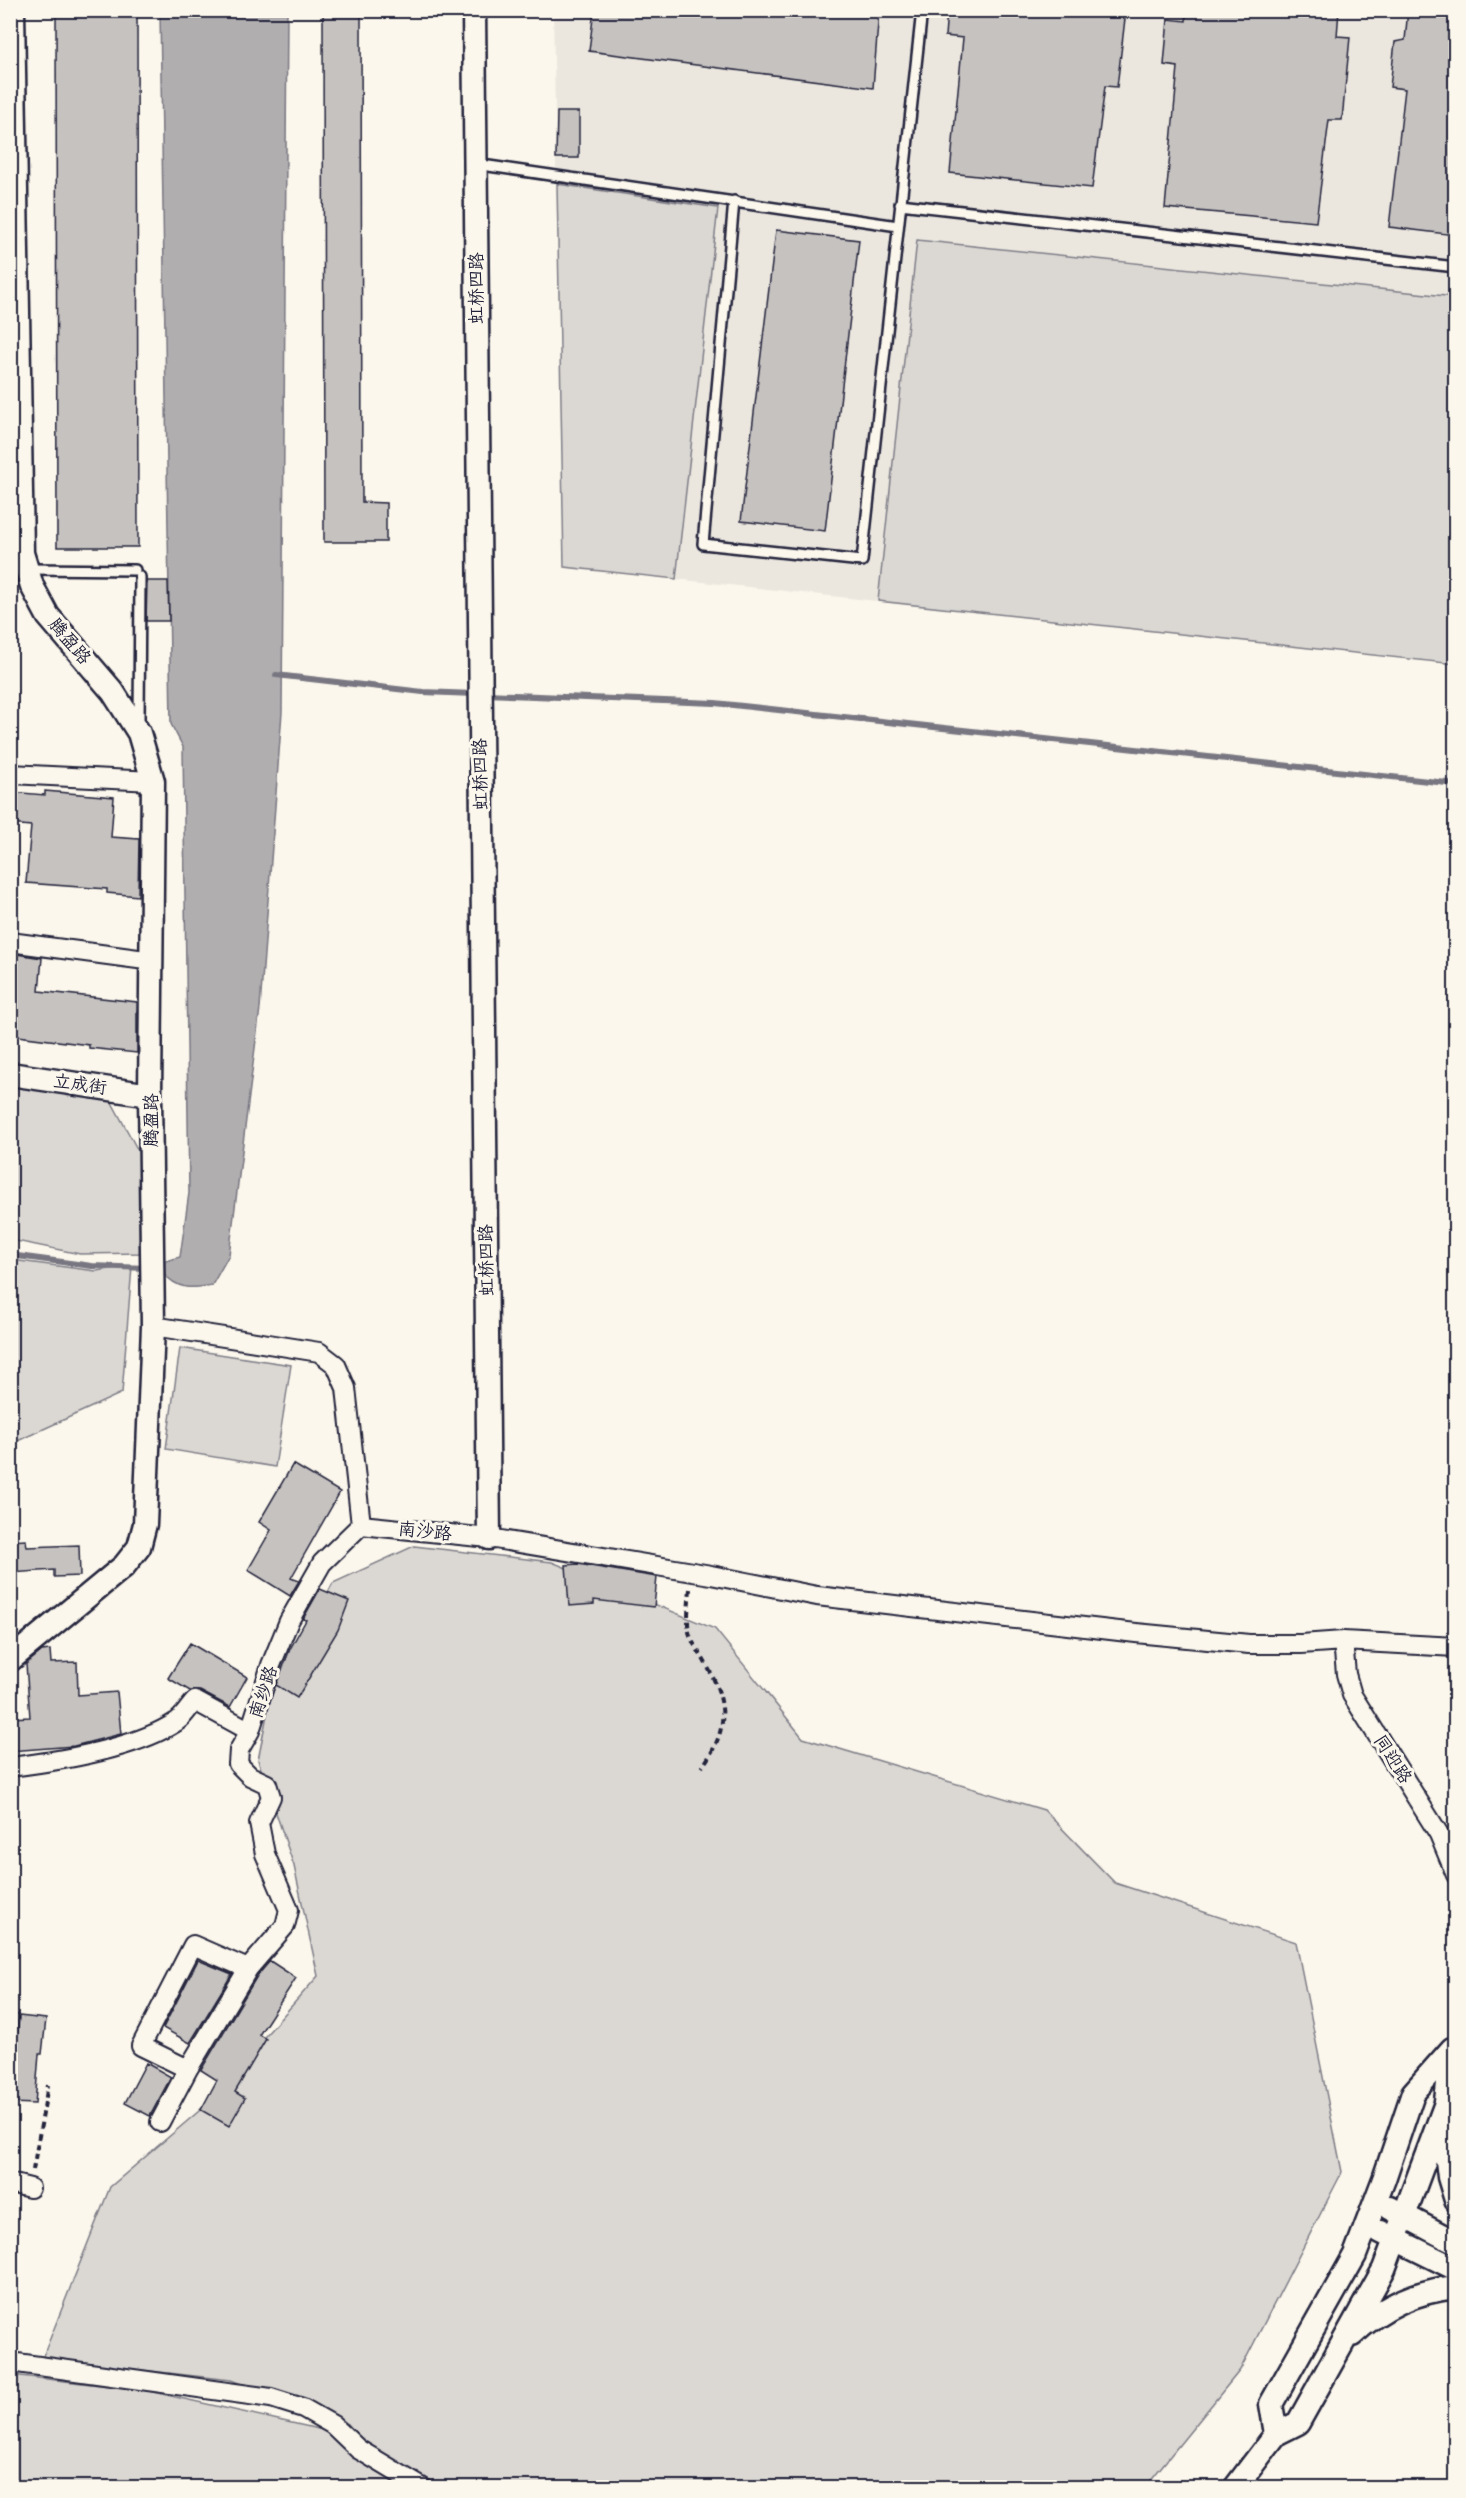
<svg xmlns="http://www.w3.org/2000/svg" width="1466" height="2498" font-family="Itim,'LXGW WenKai TC',sans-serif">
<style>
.built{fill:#ebe7df}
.green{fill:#dbd8d3;stroke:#7e7d87;stroke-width:1.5}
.water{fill:#b1aeb0;stroke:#787681;stroke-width:1.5}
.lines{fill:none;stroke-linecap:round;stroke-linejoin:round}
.stream{stroke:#787681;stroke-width:6}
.building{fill:#c6c2c0;stroke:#22223b;stroke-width:1.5}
.service-casing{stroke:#22223b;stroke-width:14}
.minor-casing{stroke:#22223b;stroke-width:22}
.tertiary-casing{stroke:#22223b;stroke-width:27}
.path{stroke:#22223b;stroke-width:4;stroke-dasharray:6 4.5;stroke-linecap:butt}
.service{stroke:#fbf7ec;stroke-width:9}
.minor{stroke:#fbf7ec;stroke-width:18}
.tertiary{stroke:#fbf7ec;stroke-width:22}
.labels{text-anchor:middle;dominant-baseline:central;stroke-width:6;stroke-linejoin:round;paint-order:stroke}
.street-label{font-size:18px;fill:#22223b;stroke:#fbf7ec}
</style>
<rect width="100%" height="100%" fill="#fbf7ec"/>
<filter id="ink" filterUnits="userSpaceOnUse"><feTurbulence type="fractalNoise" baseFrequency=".0167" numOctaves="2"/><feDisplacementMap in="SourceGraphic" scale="12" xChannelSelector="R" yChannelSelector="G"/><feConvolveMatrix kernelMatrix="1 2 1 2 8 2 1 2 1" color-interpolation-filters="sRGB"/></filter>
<g filter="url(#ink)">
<path class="built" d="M553,11H1455V664L564,567Z"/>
<path class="green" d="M557,184L718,208L676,579L564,567Z
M917,240L1455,297V664L878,601Z
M11,1085L110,1099L143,1160V1253L80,1254L11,1240Z
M11,1260L96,1271L132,1266L122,1393L11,1444Z
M180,1348L291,1365L275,1467L166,1449Z
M414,1546L552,1562L715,1629L803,1738L1044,1810L1115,1883L1296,1942L1342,2172L1240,2370L1145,2487H443L371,2452L348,2424L231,2380L42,2359L110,2187L199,2111L318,1976L294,1866L258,1760L271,1695L333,1583Z
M11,2375L144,2390L323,2430L402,2487L11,2488Z"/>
<path class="water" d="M160,11H287L282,712L260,1008L229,1255L212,1285C190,1289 178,1290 162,1272V1262L180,1257L189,1193L183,747L171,724Z"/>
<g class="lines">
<path class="stream" d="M276,675L423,692L475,694
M485,694L715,703L1456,784
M10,1255L92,1266L147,1268"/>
</g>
<path class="building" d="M56,10H137L138,547H57Z
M323,10H361L362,502L386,503V542H324Z
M594,10H879L873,88L589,51Z
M947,10H1126L1117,87L1105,86L1092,188L950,173L963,38L945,36Z
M1187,10H1339L1337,36L1350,37L1342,120H1329L1316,222L1165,208L1178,67L1164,65L1168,19L1186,21Z
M1408,10H1455V235L1389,227L1405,89L1390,87L1395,42L1405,40Z
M557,112H579V158H556Z
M776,230L859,240L825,531L741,521Z
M147,581H168L169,621H146Z
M45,791L114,797L111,837L139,839L138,896L107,893V889L26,883L31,826L10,824V792L45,795Z
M10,953L42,958L39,991L137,1002V1053L89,1048V1045L10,1035Z
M293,1464L340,1492L291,1578L299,1581L290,1596L248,1570L271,1530L259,1522Z
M26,1540L27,1547L79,1545L80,1576L54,1577V1570L10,1573V1541Z
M578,1564L657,1577L654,1607L594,1600V1604L569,1606L566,1565Z
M320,1589L349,1601L338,1630L297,1698L276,1685L290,1649L306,1620L303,1619Z
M190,1643L247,1677L230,1707L200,1691H190L168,1678Z
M50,1650L51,1663L77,1662L78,1695L117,1692L121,1734L74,1746L10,1751V1718L30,1717L26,1664L42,1651Z
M198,1960L232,1974L190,2043L163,2028Z
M270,1961L296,1978L259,2035L266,2039L235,2092L245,2098L229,2126L201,2110L217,2080L201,2070L257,1976Z
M19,2016L46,2019L42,2054H39L35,2104L12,2103Z
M146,2063L171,2077L150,2116L125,2103Z"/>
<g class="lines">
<g class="service-casing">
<path id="service" d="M475,164L898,226
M734,201L703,544L862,561L922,10
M900,204L1456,267
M29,569L135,570
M139,722L140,577"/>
</g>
<g class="minor-casing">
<path id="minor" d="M10,774L153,781
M10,942L153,961
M153,1326L319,1352L336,1365L346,1388L361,1525
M361,1525L489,1538L711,1575L817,1596L1136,1633L1249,1644H1301L1343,1641L1456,1647
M1343,1641L1346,1674L1352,1695L1439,1834L1456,1875
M10,1767C59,1761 135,1749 176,1722C184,1717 189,1707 195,1701L250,1731
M188,2069L141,2046L193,1945L248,1969
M160,2122L188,2069L248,1969L285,1926L289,1910L265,1854L259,1823L271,1797L267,1784L250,1776L238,1764L239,1750L250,1731L271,1665L289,1621L322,1563L361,1525
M10,2183L30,2188
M10,2362L271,2398L303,2408L333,2425L358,2449L423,2488"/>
</g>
<g class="tertiary-casing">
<path id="tertiary" d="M474,10L489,1538
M10,1074L150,1095
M10,1660L124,1566L139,1547L145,1524L153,1326L150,1095L153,781L139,733L113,692L48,616L32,586L22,553L13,10
M1452,2049L1443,2127L1449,2177L1456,2200
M1390,2208L1456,2243
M1381,2232L1456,2269
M1352,2335C1381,2307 1416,2291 1456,2287
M1276,2434L1271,2404L1355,2255L1384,2179L1413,2093L1452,2049
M1235,2488L1276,2434L1298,2423L1384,2269L1446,2103"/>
</g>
<path class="path" d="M690,1589C689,1601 686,1626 690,1635C693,1645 701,1654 706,1664C728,1703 729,1730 702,1767
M10,2057L16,2014
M33,2170L48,2085"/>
<use href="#service" class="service"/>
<use href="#minor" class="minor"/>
<use href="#tertiary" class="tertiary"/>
</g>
</g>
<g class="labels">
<g class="street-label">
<text transform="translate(476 288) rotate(-90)">虹桥四路</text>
<text transform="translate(70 641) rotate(50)">腾盈路</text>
<text transform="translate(480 774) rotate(-91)">虹桥四路</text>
<text transform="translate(80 1084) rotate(8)">立成街</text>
<text transform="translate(151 1120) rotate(-90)">腾盈路</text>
<text transform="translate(486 1260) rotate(-91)">虹桥四路</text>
<text transform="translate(425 1531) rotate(6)">南沙路</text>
<text transform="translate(263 1692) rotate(-72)">南纱路</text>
<text transform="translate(1393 1759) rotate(57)">同迎路</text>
</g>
</g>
<rect width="1466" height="2498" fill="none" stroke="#fbf7ec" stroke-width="36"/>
<rect x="18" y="18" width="1430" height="2462" fill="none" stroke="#22223b" stroke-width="2" filter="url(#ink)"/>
</svg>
